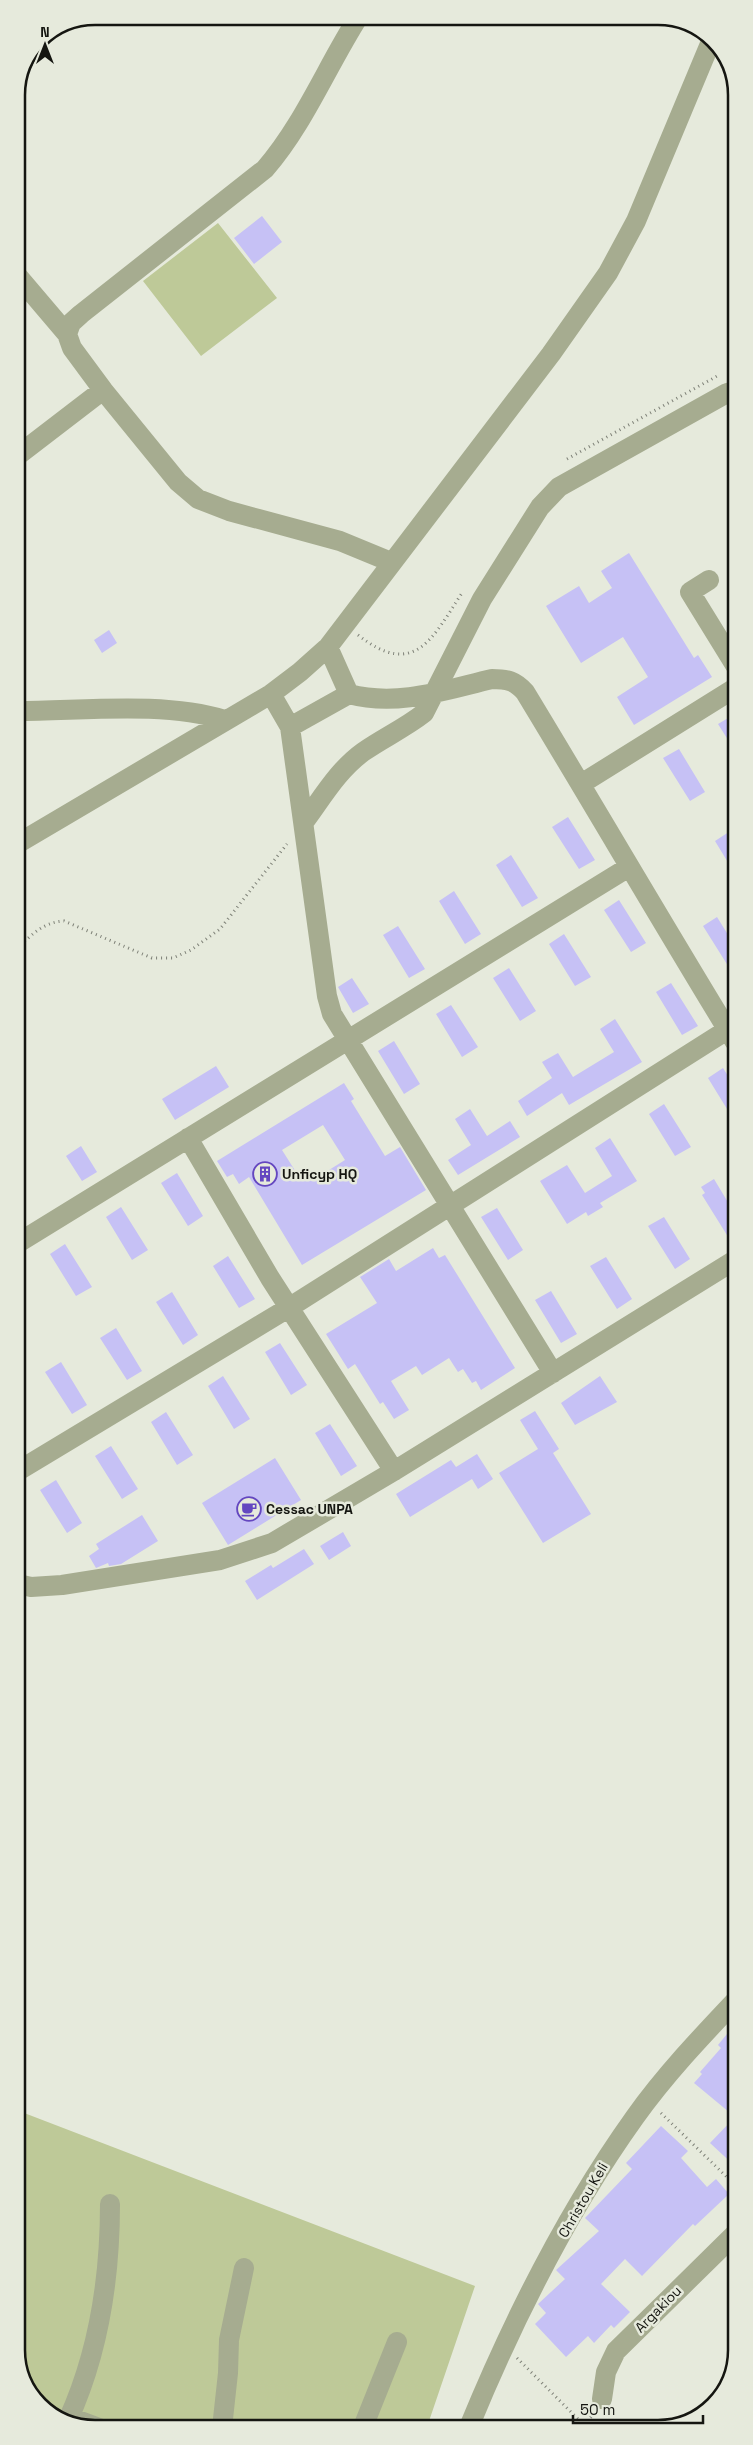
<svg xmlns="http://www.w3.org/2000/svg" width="753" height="2445" font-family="'Space Grotesk',sans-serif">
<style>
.green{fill:#bec998}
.building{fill:#c6c1f5;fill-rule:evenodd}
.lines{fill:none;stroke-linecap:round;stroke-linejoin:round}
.path{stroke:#7e8177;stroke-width:3;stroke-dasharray:1 4;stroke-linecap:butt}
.minor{stroke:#a6ac90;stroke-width:20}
.labels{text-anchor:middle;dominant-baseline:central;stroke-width:5;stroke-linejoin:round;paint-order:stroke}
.poi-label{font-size:14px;font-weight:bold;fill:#151611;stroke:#e6eadc;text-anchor:start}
.street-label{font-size:14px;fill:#151611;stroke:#e6eadc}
.rim{fill:none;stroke:#151611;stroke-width:2.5}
</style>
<rect width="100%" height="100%" fill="#e6eadc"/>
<path class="green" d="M218,223L277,298L201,356L143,281Z
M19,2111L475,2286L427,2427L90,2429L43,2409L19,2370Z"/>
<path class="building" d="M262,216L282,242L254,264L234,238Z
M629,553L694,658L698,655L712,677L634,725L617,697L648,677L623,637L581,663L546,606L579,586L589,603L612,588L601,571Z
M109,630L117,643L102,653L94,640Z
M735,714V751L718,724Z
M679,749L705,792L690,801L663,758Z
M568,817L595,860L579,869L552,827Z
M735,828V874L715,841Z
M511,855L538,898L522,907L496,865Z
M454,891L481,934L465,944L439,901Z
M619,900L646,943L631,952L604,910Z
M717,917L735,946V977L703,926Z
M398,926L425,969L409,978L383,935Z
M564,934L591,977L575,986L549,944Z
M509,968L536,1011L520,1021L493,978Z
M352,978L369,1004L353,1013L338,987Z
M671,983L698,1026L682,1035L656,992Z
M451,1005L478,1047L462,1057L436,1014Z
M615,1019L642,1062L569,1105L562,1093L527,1116L518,1101L552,1078L542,1062L558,1053L573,1077L614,1052L600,1029Z
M394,1041L420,1084L404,1094L378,1051Z
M216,1066L229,1087L175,1120L162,1099Z
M723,1068L735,1087V1122L708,1078Z
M344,1083L354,1099L351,1101L385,1156L400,1147L426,1190L302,1265L249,1177L239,1184L233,1174L227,1177L217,1161ZM323,1125L345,1160L313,1180L309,1174L301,1180L282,1150Z
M664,1104L691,1147L675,1156L649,1114Z
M470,1109L487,1136L510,1121L520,1137L458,1175L448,1160L471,1145L455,1119Z
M610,1138L637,1181L600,1203L603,1207L588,1216L586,1212L567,1224L540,1181L567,1165L585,1193L612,1176L595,1148Z
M81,1146L97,1172L82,1181L66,1156Z
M177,1173L203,1216L188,1226L161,1183Z
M714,1179L735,1214V1248L702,1195L705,1193L701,1187Z
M121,1207L148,1250L132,1260L106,1217Z
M497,1208L523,1250L508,1260L481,1217Z
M664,1217L690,1259L675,1269L648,1226Z
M65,1244L92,1287L76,1296L50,1254Z
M433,1248L439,1258L445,1255L515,1368L481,1390L476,1381L472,1383L463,1369L458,1372L449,1358L422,1375L416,1366L391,1381L409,1410L394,1419L383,1402L380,1404L355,1364L348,1369L326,1334L377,1303L360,1277L389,1259L396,1271Z
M228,1256L255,1299L239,1308L213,1266Z
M606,1257L632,1299L617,1309L590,1266Z
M551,1291L577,1334L561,1343L535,1300Z
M172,1292L198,1335L183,1345L156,1302Z
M116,1328L142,1371L127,1380L100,1338Z
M280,1343L307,1385L291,1395L265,1352Z
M61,1362L87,1405L72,1414L45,1372Z
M223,1376L250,1419L234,1429L208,1386Z
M600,1376L617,1402L575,1425L561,1403Z
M535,1411L559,1449L553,1453L591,1514L543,1543L499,1473L538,1449L520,1420Z
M166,1412L193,1455L177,1465L151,1422Z
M330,1424L357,1466L341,1476L315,1433Z
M111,1446L138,1489L122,1499L95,1456Z
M477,1454L493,1479L478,1489L472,1479L410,1517L396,1494L451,1460L456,1467Z
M275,1458L301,1500L228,1545L202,1503Z
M56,1480L82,1523L67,1533L40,1490Z
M142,1515L158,1541L121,1564L109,1566L108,1563L96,1568L89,1556L99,1549L96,1544Z
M343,1532L351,1546L329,1560L320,1546Z
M304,1549L314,1564L257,1600L245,1581L271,1565L273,1568Z
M736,2023V2036L737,2168L710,2143L735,2117L694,2083L702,2074L700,2072L721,2048L718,2045Z
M661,2126L688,2151L681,2158L707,2187L716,2179L729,2194L695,2226L693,2224L642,2276L625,2259L601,2284L630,2312L614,2328L611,2325L594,2343L588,2336L566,2357L535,2324L546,2313L538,2304L565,2279L556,2270L599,2231L585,2218L632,2169L626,2163Z"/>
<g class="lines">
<path class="path" d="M567,459L719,375
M358,635C415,680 433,637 462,593
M17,948C32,935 43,922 64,921L152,958H173L191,950L220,929L287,844
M661,2113L737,2187
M517,2358L586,2427
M43,2408L52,2411
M585,2426L593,2414"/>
<path class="minor" d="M359,16C327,66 304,124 265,169L81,314L71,323L67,334L72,348L103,390L178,482L198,499L229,511L340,541L391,562
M16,274L67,334
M17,456L103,390
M709,580L690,592L735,665
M271,694L290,727L349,694L328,647
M349,694C398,707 445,690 492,679C508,679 515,681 525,692C596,809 664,926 735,1042
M17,711C83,711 162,701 225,720
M290,727L327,996L332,1014L553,1373
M581,784L735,688
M304,822C322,798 338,770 363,752C383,738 405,728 424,713L482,599L540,507L559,487L727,393L734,391
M17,844L271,694L300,672L328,647L551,354L608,273L636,221L712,39
M188,1138L270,1278L394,1471
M18,1243L629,867
M18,1471L290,1307L735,1025
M18,1584L31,1587L62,1585L220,1560L272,1543L394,1471L735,1260
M602,2399L606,2372L616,2351L737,2232
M70,2417L102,2429
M68,2420C99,2352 110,2278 110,2204
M363,2427L397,2342
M469,2427C513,2320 567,2212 635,2117C665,2075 701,2037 736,2000
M222,2428L228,2373L229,2340L244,2268"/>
</g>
<defs>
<g id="building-ring" transform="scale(1.25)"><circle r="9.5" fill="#e6eadc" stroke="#6447c0" stroke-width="1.5"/><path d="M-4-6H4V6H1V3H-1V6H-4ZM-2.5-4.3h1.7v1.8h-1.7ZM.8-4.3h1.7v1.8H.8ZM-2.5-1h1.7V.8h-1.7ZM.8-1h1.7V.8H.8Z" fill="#6447c0"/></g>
<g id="cafe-ring" transform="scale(1.25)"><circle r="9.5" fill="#e6eadc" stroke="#6447c0" stroke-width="1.5"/><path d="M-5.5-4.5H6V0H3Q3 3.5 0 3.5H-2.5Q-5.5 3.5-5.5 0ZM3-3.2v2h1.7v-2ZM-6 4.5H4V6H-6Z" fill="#6447c0"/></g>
</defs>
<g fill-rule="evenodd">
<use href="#building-ring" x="265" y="1174"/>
<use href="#cafe-ring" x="249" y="1509"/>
</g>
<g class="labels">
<g class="poi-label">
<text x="282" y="1174">Unficyp HQ</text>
<text x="266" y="1509">Cessac UNPA</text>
</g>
<g class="street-label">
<text transform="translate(583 2200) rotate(-60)">Christou Keli</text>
<text transform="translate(658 2309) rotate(-45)">Argakiou</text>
</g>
</g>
<path d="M0 0H753V2445H0ZM95 25H658A70 70 0 0 1 728 95V2350A70 70 0 0 1 658 2420H95A70 70 0 0 1 25 2350V95A70 70 0 0 1 95 25Z" fill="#e6eadc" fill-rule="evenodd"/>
<path class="rim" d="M95 25H658A70 70 0 0 1 728 95V2350A70 70 0 0 1 658 2420H95A70 70 0 0 1 25 2350V95A70 70 0 0 1 95 25Z"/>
<g transform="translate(45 45)" stroke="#e6eadc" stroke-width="4" paint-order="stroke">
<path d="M0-4L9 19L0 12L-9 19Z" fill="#151611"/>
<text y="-8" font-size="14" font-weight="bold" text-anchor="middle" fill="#151611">N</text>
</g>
<path d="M573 2415v8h130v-8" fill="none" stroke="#151611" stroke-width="2.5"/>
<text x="580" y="2415" font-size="15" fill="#151611" stroke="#e6eadc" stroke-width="4" paint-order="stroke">50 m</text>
</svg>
